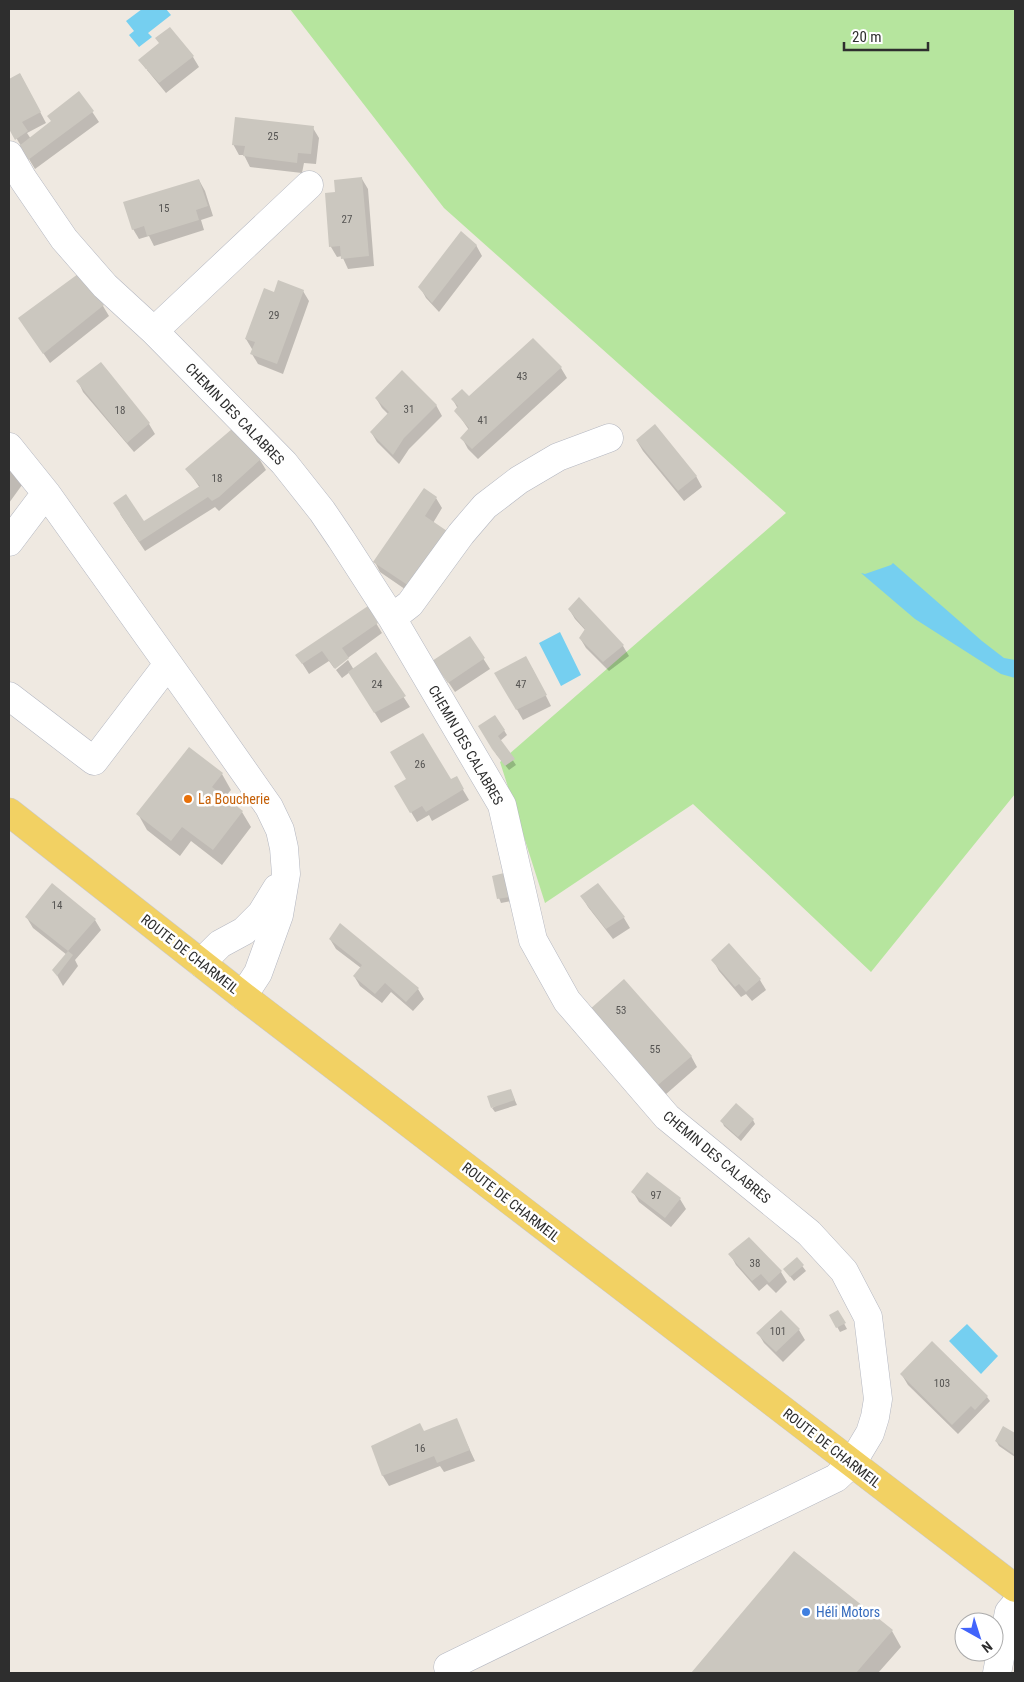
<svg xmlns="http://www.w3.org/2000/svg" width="1024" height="1682" font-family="'Roboto Condensed',sans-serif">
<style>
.green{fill:#b6e59e}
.water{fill:#75cff0}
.shadow{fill:#0003}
.building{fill:#cbc7bf}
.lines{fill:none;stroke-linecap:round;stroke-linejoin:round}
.minor-casing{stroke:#b4b7c1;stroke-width:29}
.major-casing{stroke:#c9c9c9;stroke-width:29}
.minor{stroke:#fff;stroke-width:28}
.major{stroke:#f2d163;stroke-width:28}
.food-dot{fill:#e8710a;stroke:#fff;stroke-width:2}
.shop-dot{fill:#3f7fe0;stroke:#fff;stroke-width:2}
.labels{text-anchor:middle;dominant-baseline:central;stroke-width:5;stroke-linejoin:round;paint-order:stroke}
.number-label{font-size:11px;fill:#555452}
.street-label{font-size:14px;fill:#2e2e2e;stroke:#fff}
.food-label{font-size:14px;fill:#c56008;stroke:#fff;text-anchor:start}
.shop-label{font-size:14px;fill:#366cbe;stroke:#fff;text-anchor:start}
</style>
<rect width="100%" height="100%" fill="#efe9e1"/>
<path class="green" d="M290,9H1015V794L871,972L693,804L545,903L500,762L786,513L444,208Z"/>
<path class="water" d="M142,9H166L171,15L148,33L152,37L139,47L129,35L134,31L126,21Z
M893,563L982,641L1004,658L1015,660V678L1001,674L915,619L861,573L865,574L891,565Z
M560,632L581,675L561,686L539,643Z
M967,1324L998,1356L981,1374L949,1341Z"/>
<path class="shadow" d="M170,29L193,57L199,67L166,93L147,70L167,55V51L146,69L140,61L160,44L157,39Z
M20,74L46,123L27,133L31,139L52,122L79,92L99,122L35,169L9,126V80Z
M313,128L319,138L316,164L304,163L302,173L250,167L244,155H239L233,144Z
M362,179L368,189L374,266L348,269L342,256L337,257L331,247L337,193Z
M199,180L205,191L213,216L201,220L204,230L154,246L149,236L139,239L133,229Z
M476,245L482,256L439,312L426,298L420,287Z
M78,276L103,306L109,316L50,363L20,319Z
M303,291L309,301L283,374L258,364L252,354V349L246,339L274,293Z
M533,339L561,368L567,378L478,459L468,449L462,438L469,430L456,411L458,409L453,400L469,397Z
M101,363L149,424L155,434L134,452L83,392L78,381Z
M376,398L436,405L442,416L409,449L399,464L377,442L371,432L389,415L382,408Z
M232,430L260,460L266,470L219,511L215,507L145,551L120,514L144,522L200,488L187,469Z
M637,441L696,476L702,487L684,501L643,451Z
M9,466L22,485L9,503Z
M436,498L442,508L433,523L415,596L380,572L375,562Z
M579,599L623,646L629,656L609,671L586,648L580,638L586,631L575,619L569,609Z
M367,608L382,633L334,668L329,661L309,674L297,655Z
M470,638L490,669L455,692L434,661Z
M376,654L410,707L381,723L350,672L342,678L336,670L348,660L354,670Z
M532,668L551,706L523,720L496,673Z
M495,716L507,735L500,741L516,765L509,770L496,754Z
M189,748L222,774L231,790L224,798L242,812L251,827L222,865L191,841L180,856L147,830L138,814Z
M456,778L469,800L432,821L429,815L417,822L396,787L408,780L451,781Z
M504,875L512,901L501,903L499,898Z
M582,897L624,918L630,928L613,939L588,907Z
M27,918L95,920L101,930L75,960L78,966L63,986L54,970L67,955L33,928Z
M330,939L418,989L424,999L413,1011L391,992L382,1003L360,986L354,976L361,968L336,949Z
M729,945L760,980L766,990L752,1001L746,994L741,997L719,971L713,960Z
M596,1020L691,1056L697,1067L665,1095Z
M513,1096L517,1105L495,1112L492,1108Z
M753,1120L755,1124L741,1141L724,1126L722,1121Z
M633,1192L680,1199L686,1209L671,1227L639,1202Z
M749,1238L781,1272L787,1282L776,1293L767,1284L759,1291L736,1265L730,1254Z
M797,1259L806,1271L794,1281L788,1274Z
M781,1311L799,1330L805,1340L783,1362L764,1343L758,1333Z
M838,1312L847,1329L840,1332L831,1316Z
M902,1375L987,1397L990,1401L958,1434L908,1385Z
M456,1420L475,1461L444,1472L440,1466L389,1486L383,1476L372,1446L424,1432Z
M1003,1428L1015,1435V1457L999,1446L996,1441Z
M794,1553L892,1631L901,1647L878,1673H693Z"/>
<path class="building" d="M170,27L194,56L159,83L138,60L159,43L155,38Z
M20,73L41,112L22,122L28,131L15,140L9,129V79Z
M79,91L94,111L28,160L19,146L51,121L47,116Z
M235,117L314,126L311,154L298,153L297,163L243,156L245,146L232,145Z
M362,177L369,256L341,259L340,246L329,247L325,193L335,192L334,180Z
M199,179L208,206L196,210L199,220L147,236L144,226L132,230L123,202Z
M461,231L477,245L432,303L418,287Z
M78,274L104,305L43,354L18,318Z
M278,280L304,290L277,364L250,354L255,342L245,339L264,288L274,292Z
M533,338L562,367L472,449L460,438L469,428L454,411L458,406L451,399L462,389L469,396Z
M101,362L150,423L127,443L76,381Z
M402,370L437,405L404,438L393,455L370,432L389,412L375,398Z
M655,424L697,476L678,491L636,440Z
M232,429L261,459L219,497L212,501L208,497L139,542L113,503L126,494L144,521L200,486L185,469Z
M424,488L437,497L425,516L447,531L409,586L373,562Z
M579,597L624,645L603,662L579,638L585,629L568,609Z
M368,606L378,623L342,648L349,658L335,669L322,651L302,664L295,655Z
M470,636L485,658L448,683L432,661Z
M376,652L406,696L374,713L348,672Z
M526,656L547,695L516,710L494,673Z
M495,715L505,730L498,736L515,759L505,766L492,749L478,726Z
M423,733L451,779L457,776L464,789L426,812L422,806L410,813L394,786L406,779L390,752Z
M189,747L223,773L212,787L243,811L213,850L182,827L171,841L136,814Z
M504,873L510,897L497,899L492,876Z
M52,883L96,919L68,951L25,917Z
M598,883L625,917L606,929L580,896Z
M340,923L419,988L406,1002L385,983L375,994L353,976L362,965L329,939Z
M729,943L761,979L746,992L739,984L735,987L711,960Z
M68,951L73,955L57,976L52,970Z
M624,979L692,1056L658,1085L589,1010Z
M511,1089L515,1100L491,1108L487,1096Z
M736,1103L754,1119L738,1137L720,1121Z
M647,1172L681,1198L665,1218L631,1192Z
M749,1237L782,1271L769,1283L761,1274L752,1281L728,1254Z
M797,1257L804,1265L790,1277L783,1269Z
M781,1310L800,1329L776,1352L756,1333Z
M838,1310L846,1323L836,1328L829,1315Z
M932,1341L988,1396L975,1410L971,1406L952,1425L900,1374Z
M457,1418L470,1450L437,1463L434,1456L382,1476L371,1446L420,1423L424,1431Z
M1003,1426L1015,1433V1455L995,1441Z
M794,1551L893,1630L856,1673H691Z"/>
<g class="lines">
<g class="minor-casing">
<path id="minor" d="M9,155L23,179L64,239L105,286L154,331L284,463L322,511L341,539L392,618L502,805L533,940L567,1001L667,1117L809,1233L844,1271L868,1317L878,1399L875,1417L870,1433L852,1463L836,1478L448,1667L450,1673
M154,331L309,185
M9,447L46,493L191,696L269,807L280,830L284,848L286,874L279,915L258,973L243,996
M9,542L46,493
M392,618L410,604L461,534L485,506L519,480L558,457L609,438
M9,696L94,761L168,664
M201,963L220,944L244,931L261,914L277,888
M997,1673L1009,1612L1015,1605"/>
</g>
<g class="major-casing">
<path id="major" d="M9,812L243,996L1015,1588"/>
</g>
<use href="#minor" class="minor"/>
<use href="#major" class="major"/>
</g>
<circle class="food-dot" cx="188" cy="799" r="5"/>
<circle class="shop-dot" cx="806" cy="1612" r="5"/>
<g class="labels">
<g class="number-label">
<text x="273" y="136">25</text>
<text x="164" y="208">15</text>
<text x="347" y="219">27</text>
<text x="274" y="315">29</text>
<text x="522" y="376">43</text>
<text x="409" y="409">31</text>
<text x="120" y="410">18</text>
<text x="483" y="420">41</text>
<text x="217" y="478">18</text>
<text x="377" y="684">24</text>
<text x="521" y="684">47</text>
<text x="420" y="764">26</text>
<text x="57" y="905">14</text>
<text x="621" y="1010">53</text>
<text x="655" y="1049">55</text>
<text x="656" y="1195">97</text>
<text x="755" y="1263">38</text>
<text x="778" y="1331">101</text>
<text x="942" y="1383">103</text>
<text x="420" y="1448">16</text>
</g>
<g class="street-label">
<text transform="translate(235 414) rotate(46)">CHEMIN DES CALABRES</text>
<text transform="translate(466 745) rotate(60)">CHEMIN DES CALABRES</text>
<text transform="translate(190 954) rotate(38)">ROUTE DE CHARMEIL</text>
<text transform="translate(717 1157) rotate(40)">CHEMIN DES CALABRES</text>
<text transform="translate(511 1202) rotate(38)">ROUTE DE CHARMEIL</text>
<text transform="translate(832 1448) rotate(38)">ROUTE DE CHARMEIL</text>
</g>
<g class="food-label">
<text x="198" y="799">La Boucherie</text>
</g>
<g class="shop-label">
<text x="816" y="1612">Héli Motors</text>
</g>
</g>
<rect width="1024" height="1682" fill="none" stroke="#2e2e2e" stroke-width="20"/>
<g transform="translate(979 1637) rotate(141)"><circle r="24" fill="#ffffff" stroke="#ababab"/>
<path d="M0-4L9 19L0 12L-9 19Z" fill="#4264fb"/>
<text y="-8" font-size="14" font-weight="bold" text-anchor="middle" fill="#2e2e2e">N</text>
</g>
<path d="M844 42v8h84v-8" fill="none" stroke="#2e2e2e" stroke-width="2.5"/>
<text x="852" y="42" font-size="15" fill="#2e2e2e" stroke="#ffffff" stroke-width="4" paint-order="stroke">20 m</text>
</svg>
